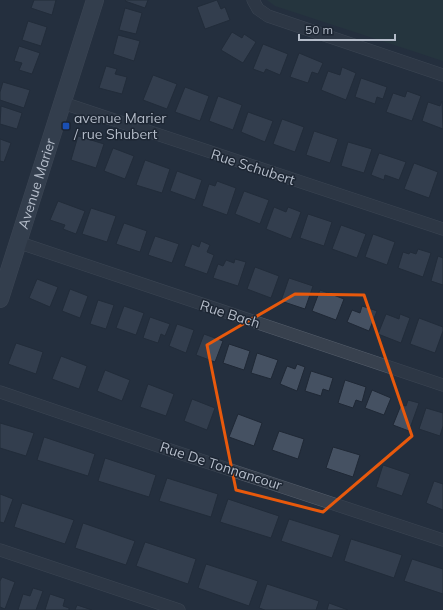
<svg xmlns="http://www.w3.org/2000/svg" width="443" height="610" font-family="Mulish,sans-serif">
<style>
.green{fill:#263c3f}
.building{fill:#455162;stroke:#1f2835}
.lines{fill:none;stroke-linecap:round;stroke-linejoin:round}
.street-casing{stroke:#565f6c;stroke-width:13}
.secondary-casing{stroke:#565f6c;stroke-width:18}
.street{stroke:#38414e;stroke-width:12}
.secondary{stroke:#465061;stroke-width:17}
.marked{fill:none;stroke:#e8590c;stroke-width:3;stroke-linejoin:round}
.transit-dot{fill:#1a4fb4;stroke:#1d2633;stroke-width:1.5}
.labels{text-anchor:middle;dominant-baseline:central;stroke-width:3;stroke-linejoin:round;paint-order:stroke}
.poi-label{font-size:14px;fill:#b4bcc9;stroke:#1d2633;text-anchor:start}
.street-label{font-size:14px;fill:#b4bcc9;stroke:#1d2633}
</style>
<rect width="100%" height="100%" fill="#242f3e"/>
<path class="green" d="M267,0H443V61L275,6Z"/>
<path class="building" d="M34,0H56L52,15L31,8Z
M126,0H148L145,8L125,1Z
M217,0L221,9L225,7L230,20L205,29L197,7Z
M125,8L142,13L136,34L119,30Z
M28,21L47,27L41,46L22,40Z
M232,32L242,38L244,34L256,42L243,63L221,50Z
M118,35L140,41L134,61L113,54Z
M263,44L288,54L280,75L266,69L264,73L253,69Z
M19,46L40,53L32,74L19,70L22,63L14,61Z
M299,53L323,63L318,74L312,72L308,83L290,77Z
M106,66L117,69L115,74L127,77L122,94L99,88Z
M342,67L356,73L346,100L321,90L328,71L340,75Z
M153,75L177,84L167,109L143,100Z
M361,78L387,87L383,99L377,97L375,104L355,97Z
M3,82L30,90L24,108L0,100V92Z
M185,87L209,96L200,121L175,112Z
M407,91L421,96L412,121L386,112L393,93L405,97Z
M218,96L242,105L233,130L209,121Z
M442,101L443,129L422,121L428,102L440,106Z
M1,106L22,113L17,129L0,124Z
M248,112L273,121L265,142L241,132Z
M282,119L304,127L295,152L273,144Z
M314,131L338,139L330,163L306,155Z
M78,136L104,144L96,168L71,160Z
M0,139L11,143L4,162L0,161Z
M348,142L372,149L364,173L341,166Z
M113,148L134,156L125,179L104,171Z
M379,153L406,162L399,180L385,175L384,180L371,175Z
M145,160L170,169L162,193L136,185Z
M414,163L438,172L429,198L404,189Z
M177,171L202,180L195,200L170,191Z
M217,181L236,188L227,215L202,206L209,184L215,186Z
M244,191L269,200L260,224L235,214Z
M58,201L85,211L76,234L63,229L65,225L50,220Z
M274,207L286,212L288,207L301,212L291,239L266,229Z
M91,208L116,216L107,242L82,234Z
M308,214L332,222L324,246L300,238Z
M124,223L147,231L140,252L116,244Z
M341,225L366,234L357,258L332,249Z
M373,234L395,242L387,265L365,257Z
M155,236L179,244L172,263L148,255Z
M201,241L210,245L207,252L214,255L207,274L184,266L192,244L199,247Z
M418,249L431,253L423,277L398,268L403,252L409,254L410,252L416,254Z
M438,256L443,258V285L431,281Z
M235,259L246,262L238,286L213,278L218,264L223,266L226,260L234,263Z
M255,267L279,276L271,298L247,289Z
M289,278L313,286L305,309L281,301Z
M37,279L58,287L50,307L29,298Z
M70,289L88,296L80,318L62,311Z
M320,290L344,299L336,320L312,311Z
M98,300L114,305L106,329L90,324Z
M124,306L144,313L136,335L116,328Z
M362,306L377,311L369,331L347,322L352,310L360,313Z
M386,314L399,319L400,314L410,318L401,343L378,334Z
M150,317L170,324L165,336L161,334L158,343L143,338Z
M419,318L443,327V331L435,353L410,344Z
M177,324L194,330L186,353L169,346Z
M204,334L223,341L215,362L196,355Z
M16,343L43,352L36,374L8,364Z
M229,344L250,351L244,370L223,363Z
M257,353L278,360L271,379L251,373Z
M61,356L87,366L79,389L52,379Z
M297,364L305,367L297,391L280,384L287,366L295,369Z
M105,370L130,380L122,401L97,391Z
M311,371L333,378L329,391L323,389L321,396L305,391Z
M345,380L366,387L362,402L356,400L353,408L338,403Z
M148,384L174,394L166,416L140,407Z
M372,390L391,398L384,415L365,408Z
M192,399L215,408L207,430L184,421Z
M408,400L419,403L409,431L393,425L401,405L406,406Z
M426,408L443,413V426L440,436L419,429Z
M238,414L262,423L254,446L229,437Z
M0,423L34,433L26,456L0,448Z
M279,431L304,439L298,459L272,450Z
M44,437L95,454L88,476L37,460Z
M333,447L360,455L353,477L326,468Z
M105,458L156,475L149,497L98,481Z
M383,465L410,474L402,496L376,487Z
M167,478L218,494L211,517L159,501Z
M434,481L443,484V510L426,503Z
M0,494L13,499L4,523L0,522Z
M228,499L279,516L271,538L220,522Z
M22,503L74,520L65,544L14,527Z
M289,519L340,535L332,558L281,541Z
M83,523L135,541L126,565L75,548Z
M351,539L402,555L394,578L344,561Z
M145,542L196,559L188,584L136,566Z
M412,559L443,569V594L404,581Z
M206,564L258,581L249,606L198,588Z
M2,577L15,582L5,609L0,607V581Z
M267,584L319,601L316,610H265L259,608Z
M33,588L43,591L36,610H18L23,594L30,596Z
M50,594L65,599L63,606L69,608V610H45Z
M329,603L348,610H327Z
M77,605L92,610H75Z"/>
<g class="lines">
<g class="street-casing">
<path id="street" d="M253,0L258,9L268,16L443,75
M63,103L443,229
M17,242L443,385
M0,392L167,449L443,540
M0,550L179,610"/>
</g>
<g class="secondary-casing">
<g id="secondary">
<path id="s1" d="M0,299L95,0"/>
</g>
</g>
<use href="#street" class="street"/>
<use href="#secondary" class="secondary"/>
</g>
<path d="M0 0H443V610H0ZM295,294L364,295L412,436L323,512L236,490L207,345Z" fill="#242f3e" fill-opacity=".55" fill-rule="evenodd"/>
<path class="marked" d="M295,294L364,295L412,436L323,512L236,490L207,345Z"/>
<rect class="transit-dot" x="62" y="122" width="8" height="8" rx="2"/>
<g class="labels">
<g class="poi-label">
<text x="74" y="118">avenue Marier<tspan x="74" dy="16">/ rue Shubert</tspan></text>
</g>
<g class="street-label">
<text transform="translate(253 167) rotate(18)">Rue Schubert</text>
<text stroke="none"><textPath href="#s1" startOffset="121">Avenue Marier</textPath></text>
<text transform="translate(230 314) rotate(18)">Rue Bach</text>
<text transform="translate(221 466) rotate(18)">Rue De Tonnancour</text>
</g>
</g>
<path d="M299 34v6h96v-6" fill="none" stroke="#b4bcc9" stroke-width="2"/>
<text x="305" y="34" font-size="12" fill="#b4bcc9" stroke="#1d2633" stroke-width="3" paint-order="stroke">50 m</text>
</svg>
